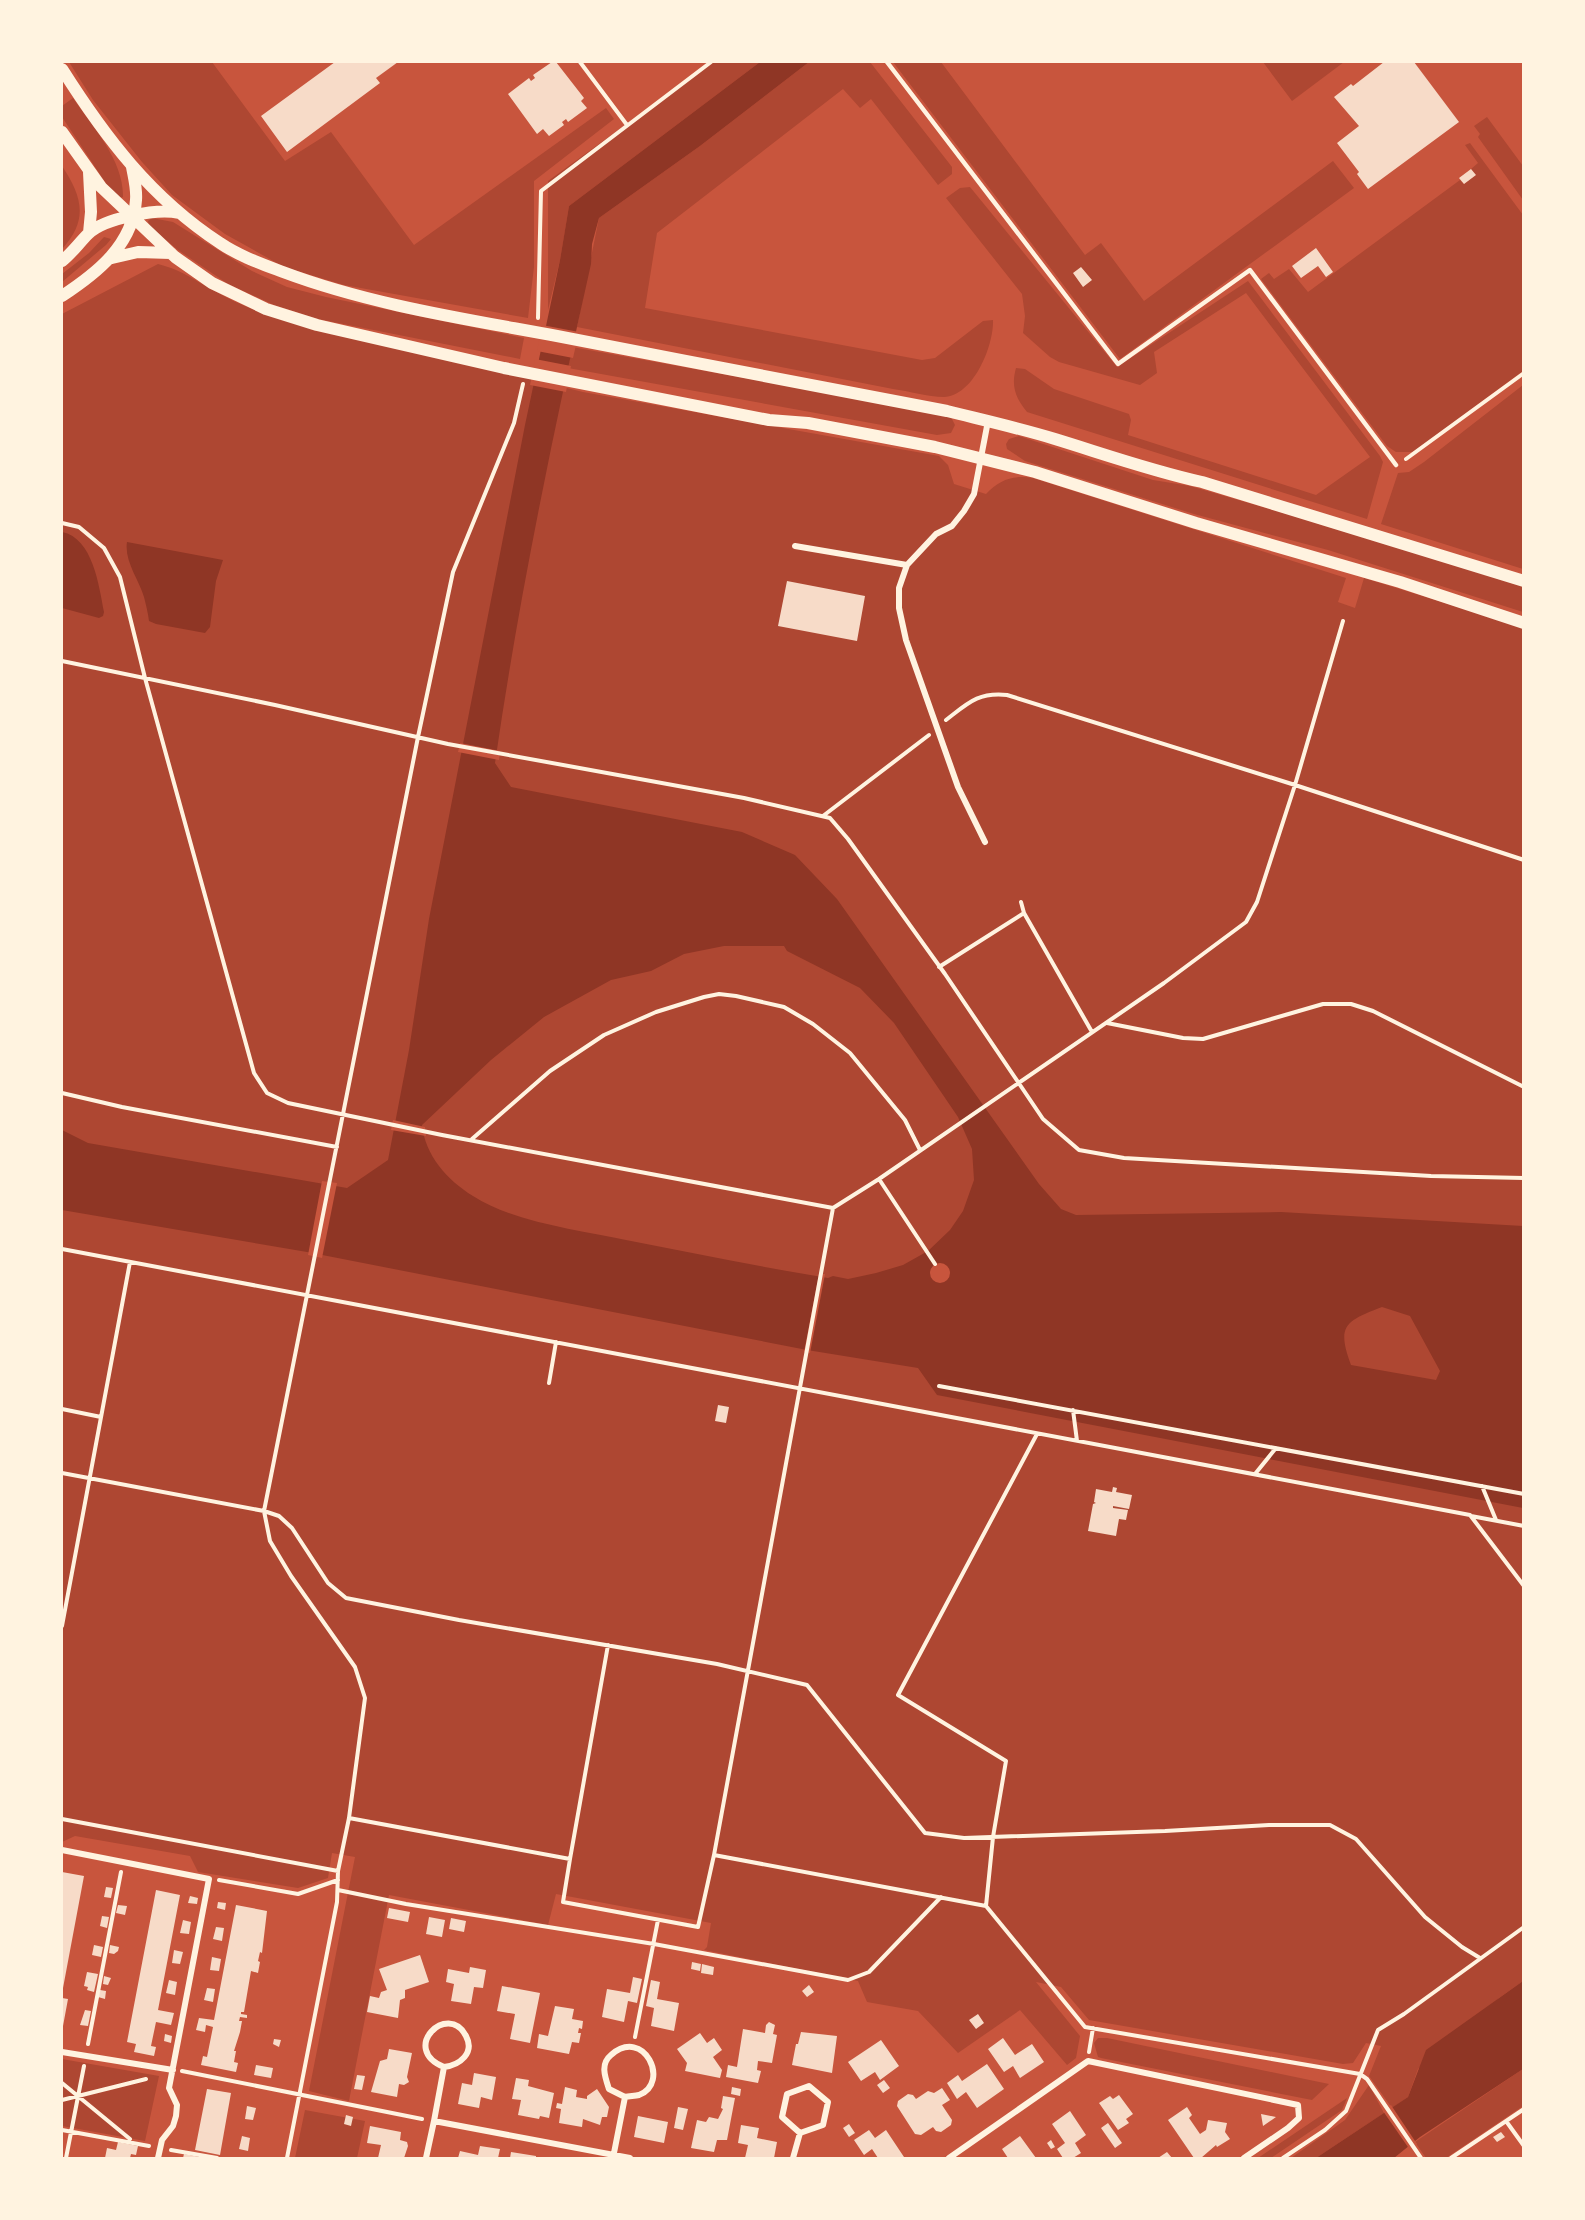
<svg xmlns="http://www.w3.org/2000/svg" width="1585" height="2220" font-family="Mulish,sans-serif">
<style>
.green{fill:#ae4732}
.water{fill:#8f3625;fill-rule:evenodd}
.pier{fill:#c8553d}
.building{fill:#f7dbc8}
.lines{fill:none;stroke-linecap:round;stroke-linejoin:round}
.path{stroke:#fff3e0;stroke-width:4}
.service{stroke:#fff3e0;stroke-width:4.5}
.minor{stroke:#fff3e0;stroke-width:6}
.secondary{stroke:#fff3e0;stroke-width:12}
</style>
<rect width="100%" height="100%" fill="#c8553d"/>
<path class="green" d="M69,62H212L285,161L331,132L414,245L606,108L614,119L534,181V267L528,318L344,285L284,267L225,234L172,195L142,162L93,100Z
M712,62H760L569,206L560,260L548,310V181Z
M809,62H870L952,167V174L938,185L871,99L860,108L843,89L657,233L645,308L922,360L935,358L983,321L993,320C994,345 974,396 944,397C928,397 909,391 893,389L577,327L599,218L700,146Z
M893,62H941L1085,255L1101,243L1144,301L1333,161L1354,188L1120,359Z
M1263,62H1344L1292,101Z
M73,98C93,127 124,161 123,197L119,198L109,188L62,117V106Z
M1487,117L1523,166V200L1478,137L1480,134L1474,126Z
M1470,143L1523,215V371L1413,452H1396L1387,446L1261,279L1269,273L1274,279L1289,269L1308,292L1460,180L1464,184L1475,175L1471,169L1478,163L1465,145Z
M62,166C82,196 89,220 62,249Z
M970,187L1117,367L1248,281L1380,456L1383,462L1367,519L1027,412C1015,397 1011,386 1016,368L1025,369L1054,389L1129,414L1131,420L1128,435L1316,495L1370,457L1246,293L1154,352L1157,373L1140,385L1059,362L1050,357L1023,333L1025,316L1022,294L946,198L960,188Z
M152,218L173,222L252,271L287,287L326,297L524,338L520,359L318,319L274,305L228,284L178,250L149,226L148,221Z
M104,237L111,239L106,245L62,282V274L89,253Z
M158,264C182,270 192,279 213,290C232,301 252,310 273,316L583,392L939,456L948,465L954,484L986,494C1000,479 1014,475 1033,478L1346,578L1338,602L1355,608L1364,578L1523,627V1981L1499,1998L1418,2069L1408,2097L1392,2108L1369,2076L1381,2046L1366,2043L1353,2063L1343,2064L1089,2020L1061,1987L1036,1982L1080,2036L1076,2058L1067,2065L1020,2010L958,2053L918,2011L867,2002L858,1981L704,1950L707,1947L711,1923L556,1894L548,1925L389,1895L349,2101L309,2091L355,1857L332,1853L328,1878L298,1888L198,1872L190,1856L75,1836L62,1842V314Z
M572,347L944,414L951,417L955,425L951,433L937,435L568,368Z
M1523,385V569L1381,524L1398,473L1409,472L1424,462Z
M1019,436L1153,480L1190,486L1360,535L1523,586V612L1328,550L1194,514L1025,461L1007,449L1006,444L1009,439Z
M1098,2038H1107L1329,2084L1312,2100L1101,2058L1098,2057L1094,2043Z
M62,2059L159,2076L145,2141L62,2126Z
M1523,2069V2106L1446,2158H1426L1415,2142Z
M1369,2085L1384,2113L1316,2158H1291L1345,2120Z
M1347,2098L1342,2110L1271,2158H1258Z
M305,2110L365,2121L357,2158H295Z"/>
<path class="water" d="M760,62H809L700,146L599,218L592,244L591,264C554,429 519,596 495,763L511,787L742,832L795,855L837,899L1039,1184L1061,1209L1076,1215L1281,1212L1523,1226V1508L937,1395L918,1368L807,1350L307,1252L62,1210V1130L88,1143L347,1188L388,1160L409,1050L429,919L525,425L560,260L569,206ZM724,946H784L787,951L860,988L894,1023L958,1117L972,1149L974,1180L963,1211L950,1230L928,1251L903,1265L876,1273L848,1279L833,1276L828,1278C760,1267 693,1253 626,1240C579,1230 513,1222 473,1196C447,1180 425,1155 422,1125L491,1060L544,1017L611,980L651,971L684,954ZM1382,1307L1410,1316L1440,1371L1436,1380L1351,1365C1336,1325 1346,1321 1382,1307Z
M62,532C93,538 99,586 104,612L103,616L99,618L62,608Z
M127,542L223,560L216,581L210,627L205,633L156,624L149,621C148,613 146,605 144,597C139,580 124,561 127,542Z
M1523,1981V2069L1420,2137L1394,2158H1316L1408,2097L1426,2050Z"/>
<path class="pier" d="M542,325L579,332L573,358L537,351Z
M535,359L571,366L566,392L530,385Z
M460,743L500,751L499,760L458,752Z
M393,1120L425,1127L426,1136L391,1130Z
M322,1181L337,1183L322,1258L308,1255Z
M930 1273a10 10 0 1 1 20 0a10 10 0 1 1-20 0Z
M819,1274H825L810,1353L804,1352Z
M1391,2105L1417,2144L1410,2150L1383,2111Z"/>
<path class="building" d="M335,62H398L376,78L380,83L287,152L261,116Z
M552,62H556L584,98L581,101L587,108L568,122L566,119L562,122L564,125L549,136L543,129L537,134L508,94L529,78L531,81L535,78L533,75Z
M1384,62H1414L1459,122L1368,189L1357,174L1359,172L1337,143L1359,126L1334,97L1351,84L1353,86Z
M1471,169L1476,175L1464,184L1459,178Z
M1316,248L1333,272L1326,277L1318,266L1301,278L1292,266Z
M1081,267L1092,280L1083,287L1073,273Z
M787,581L865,596L857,641L778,626Z
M718,1405L729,1407L726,1423L715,1421Z
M1113,1487L1117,1488L1116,1492L1132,1495L1129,1509L1113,1506V1508L1128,1510L1126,1520L1119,1519L1116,1536L1088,1531L1093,1504L1096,1503L1094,1502L1096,1489L1112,1492Z
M62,1872L84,1876L63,1988H62Z
M106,1887L113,1888L111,1898L104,1897Z
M156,1890L180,1895L158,2010L174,2013L171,2025L156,2022L151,2046L156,2047L154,2056L134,2052L136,2044L127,2042Z
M190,1896L198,1898L197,1904L188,1903Z
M218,1902L226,1903L225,1910L217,1908Z
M118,1905L127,1906L125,1915L116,1913Z
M236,1905L267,1911L262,1953L260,1952L258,1961L260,1962L258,1973L251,1971L244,2012H241V2014L247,2015V2018L240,2017L239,2021H242L240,2032L234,2051H236L234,2062L238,2063L236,2072L201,2065L203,2056L207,2057L213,2027L206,2025L205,2032L196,2030L199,2018L214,2020Z
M389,1908L410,1912L408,1922L387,1918Z
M102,1916L109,1917L107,1928L100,1926Z
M429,1917L445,1920L442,1937L426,1934Z
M451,1918L466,1921L464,1932L449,1929Z
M183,1920L191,1922L189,1934L180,1933Z
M216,1927L224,1928L222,1941L213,1939Z
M94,1945L103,1947L101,1957L92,1955Z
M110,1945L119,1947L118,1951L114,1954L109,1953Z
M174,1950L183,1952L180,1964L172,1963Z
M420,1955L429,1982L405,1990V1998L400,2000L398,2018L367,2012L370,1996L379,1998L381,1992L387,1990L379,1969Z
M212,1957L221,1959L219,1971L210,1970Z
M692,1962L701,1964L700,1971L691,1969Z
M702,1964L714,1967L713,1975L701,1973Z
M470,1967L486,1970L483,1988L474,1987L471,2004L451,2001L454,1984L446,1982L448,1969L469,1973Z
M87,1972L98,1974L94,1992L87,1990L88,1987L84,1986Z
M104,1976L111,1978L108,1985L103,1984Z
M633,1977L642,1979L637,2003L628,2001L624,2022L602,2017L607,1989L630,1993Z
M169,1980L177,1982L175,1995L166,1993Z
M651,1980L660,1982L657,1999L679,2003L674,2031L651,2026L654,2008L646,2006Z
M809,1985L814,1992L807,1997L802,1991Z
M502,1986L540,1993L530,2043L510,2039L515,2014L497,2011Z
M207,1988L215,1989L213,2002L204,2000Z
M100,1990L106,1991L105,1999L98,1997Z
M62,1998L68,1999L63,2026H62Z
M555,2006L574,2009L572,2019L583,2021L582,2029L579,2028L578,2033H581L579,2043L572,2042L569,2054L537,2048L539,2034L548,2036Z
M85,2010L91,2011L88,2026L80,2025Z
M978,2014L984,2023L976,2029L969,2020Z
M769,2022L775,2025L773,2034L777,2035L772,2063L758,2061L757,2070L761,2071L758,2083L726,2077L728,2065L737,2067L743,2029L765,2033L766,2025Z
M801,2032L837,2036L832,2073L792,2065L796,2044H798Z
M700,2033L707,2043L714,2038L722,2050L713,2057L722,2070L720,2078L685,2071L687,2063L677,2049Z
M165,2034L172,2036L171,2043L164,2041Z
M1003,2038L1015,2055L1032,2044L1044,2062L1020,2078L1013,2066L1004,2072L988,2049Z
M274,2039L281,2040L279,2047L273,2044Z
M881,2040L899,2066L880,2080L875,2072L861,2081L848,2062Z
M389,2049L412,2053L407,2077L409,2082L404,2085L399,2084L397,2097L371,2092L380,2061L387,2059Z
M987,2064L1004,2089L977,2108L966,2092L957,2099L947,2083L958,2075L962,2081Z
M256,2065L273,2068L271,2078L254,2075Z
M474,2073L496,2077L492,2100L481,2097L479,2108L458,2104L462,2083L472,2085Z
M357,2075L365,2076L362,2090L354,2089Z
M516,2078L529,2080L528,2086L554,2093L549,2118L540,2116L539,2119L518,2115L521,2100L512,2099Z
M884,2080L890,2088L883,2093L877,2085Z
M565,2087L577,2090L576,2097L587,2099V2096L597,2089L609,2107L607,2117H602L600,2125L583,2119L582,2127L559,2123L561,2109L556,2108L557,2103L562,2104Z
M732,2087L741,2089L740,2096L731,2094Z
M942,2088L950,2100L942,2105L952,2120L951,2125L941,2132L936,2131L933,2127L921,2135L915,2134L897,2106L898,2101L908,2094L913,2095L916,2099L928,2091L934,2093Z
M207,2089L231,2093L220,2155L195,2150Z
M1119,2095L1133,2114L1126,2119L1129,2123L1118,2130L1099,2103L1110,2096L1113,2099Z
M723,2096L735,2098L727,2140H717L714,2152L691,2148L697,2120L706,2122L709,2117L718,2119L723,2109L721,2108Z
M247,2106L256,2108L253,2120L245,2119Z
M678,2107L688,2109L683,2130L674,2128Z
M1187,2107L1192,2115L1189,2118L1200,2134L1206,2130L1208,2120L1227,2123L1225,2132L1230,2139L1217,2147L1216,2145L1201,2158H1194L1168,2120Z
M1070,2111L1086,2135L1075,2143L1081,2153L1073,2158H1063L1057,2149L1065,2143L1052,2124Z
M1261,2114L1276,2117L1263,2126Z
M346,2115L353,2117L351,2126L344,2124Z
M638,2116L668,2122L664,2143L634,2137Z
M1108,2123L1122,2143L1115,2148L1101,2128Z
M849,2124L855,2133L849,2137L843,2128Z
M741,2125L759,2128L757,2138L777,2142L774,2158H745L748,2145L738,2143Z
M370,2126L401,2132L400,2140L407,2142L408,2146L404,2158H378L381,2145L367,2143Z
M869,2130L875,2138L886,2130L904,2157L902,2158H878L872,2149L864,2155L854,2140Z
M1501,2132L1505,2137L1497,2142L1493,2137Z
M242,2136L250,2138L248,2151L239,2149Z
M1020,2136L1036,2158H1008L1002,2149Z
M1051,2140L1055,2147L1051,2149L1047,2143Z
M118,2142L138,2146L136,2155L131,2154L130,2158H105L107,2148L116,2150Z
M480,2146L500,2149L498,2158H458L460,2151L478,2155Z
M511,2152L536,2156V2158H510Z
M1167,2152L1172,2158H1158Z
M184,2154L200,2157V2158H183Z"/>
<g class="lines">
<path class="path" d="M580,62L627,125
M538,318L541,191L711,62
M1406,459L1524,373
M62,523L79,527L104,548L120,577L145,678L254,1073L267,1093L288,1103L442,1135L833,1208L714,1855
M62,661L275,705L448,744L744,798L830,818L848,839L945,974L1043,1119L1079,1150L1124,1158L1431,1176L1524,1178
M946,720C968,703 978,692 1007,695L1295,785L1524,860
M823,816L929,735
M1021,902L1024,913L1092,1032
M939,967L1024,913
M1107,1023L1183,1038L1203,1039L1323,1004H1351L1373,1011L1524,1087
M62,1093L122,1107L337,1147
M472,1139L550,1071L604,1035L656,1012L704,997L719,994L736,996L784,1007L813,1024L850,1053L905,1120L920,1150
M879,1179L935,1264
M833,1208L879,1179L1164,983L1246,922L1257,902L1295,785L1343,621
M62,1249L1470,1515L1524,1586
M549,1383L556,1342
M939,1386L1524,1494
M62,1409L101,1417
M1073,1410L1077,1441
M62,1473L264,1511L279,1516L292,1528L328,1583L346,1598L459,1620L717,1664L807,1685L925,1833L964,1838L1165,1831L1269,1825H1330L1356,1839L1425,1917L1462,1947L1480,1958
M1255,1474L1276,1448
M1482,1486L1496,1520
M1471,1516L1524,1526
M62,1626L130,1262
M349,1818L570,1859L563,1902L698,1927L714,1855L986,1906L1085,2027L1360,2074L1367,2079L1421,2158
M62,1819L338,1871
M570,1859L608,1645
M219,1880L298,1894L338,1880
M338,1890L406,1904L654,1944L848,1980L869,1972L941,1897
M986,1906L993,1837L1006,1761L898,1695L1037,1434
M635,2037L658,1920
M88,2044L121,1872
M1089,2052L1093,2028
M182,2071L422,2119
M62,2083L130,2139
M62,2100L146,2079
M1506,2121L1524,2146
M62,2130L149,2146
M171,2150L217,2158
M66,2158L84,2066
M287,2158L337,1902L338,1871L349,1818L365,1698L355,1667L291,1576L270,1541L264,1511L418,737L453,572L514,423L523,384
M1283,2158L1325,2130L1346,2111L1378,2030L1404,2014L1524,1927
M1451,2158L1524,2109"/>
<path class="service" d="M887,62L1118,364L1250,270L1396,465"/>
<path class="minor" d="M795,546L907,565L936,534L952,526L964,511L974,494L988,421
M907,565L899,588V608L906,640L958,787L985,842
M62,1850L209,1879L169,2088L177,2105L176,2116L173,2126L162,2140L158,2158
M62,2052L173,2070
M809,2086L828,2102L823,2125L800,2133L782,2117L787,2094Z
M434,2121L444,2067C460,2065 475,2053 466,2036C448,2001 399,2049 444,2067
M426,2158L434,2121L630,2158
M613,2158L625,2097L609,2089C605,2077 600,2064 611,2055C644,2026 671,2083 639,2095C635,2096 629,2096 625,2097
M793,2158L800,2133
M949,2158L1088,2061L1298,2105L1299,2118L1288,2128L1244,2158"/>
<path class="secondary" d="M62,69C105,137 151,198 220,243C239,256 262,264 283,272C371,305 466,319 557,336C687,361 817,387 947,411C983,420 1019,428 1055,439C1104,454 1152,471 1202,482L1524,581
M62,132L101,187L175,257L212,283L266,309L317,325L504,368L769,420L808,423L935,447L1035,472L1196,523L1400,582L1524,623
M89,172L91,212L89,233
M112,258L138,252L171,253
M62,261C72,253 79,243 88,234C104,218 158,208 179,213
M62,296C97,273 133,245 136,200C137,189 134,178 132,167"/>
</g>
<rect width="1585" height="2220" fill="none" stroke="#fff3e0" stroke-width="126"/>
</svg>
